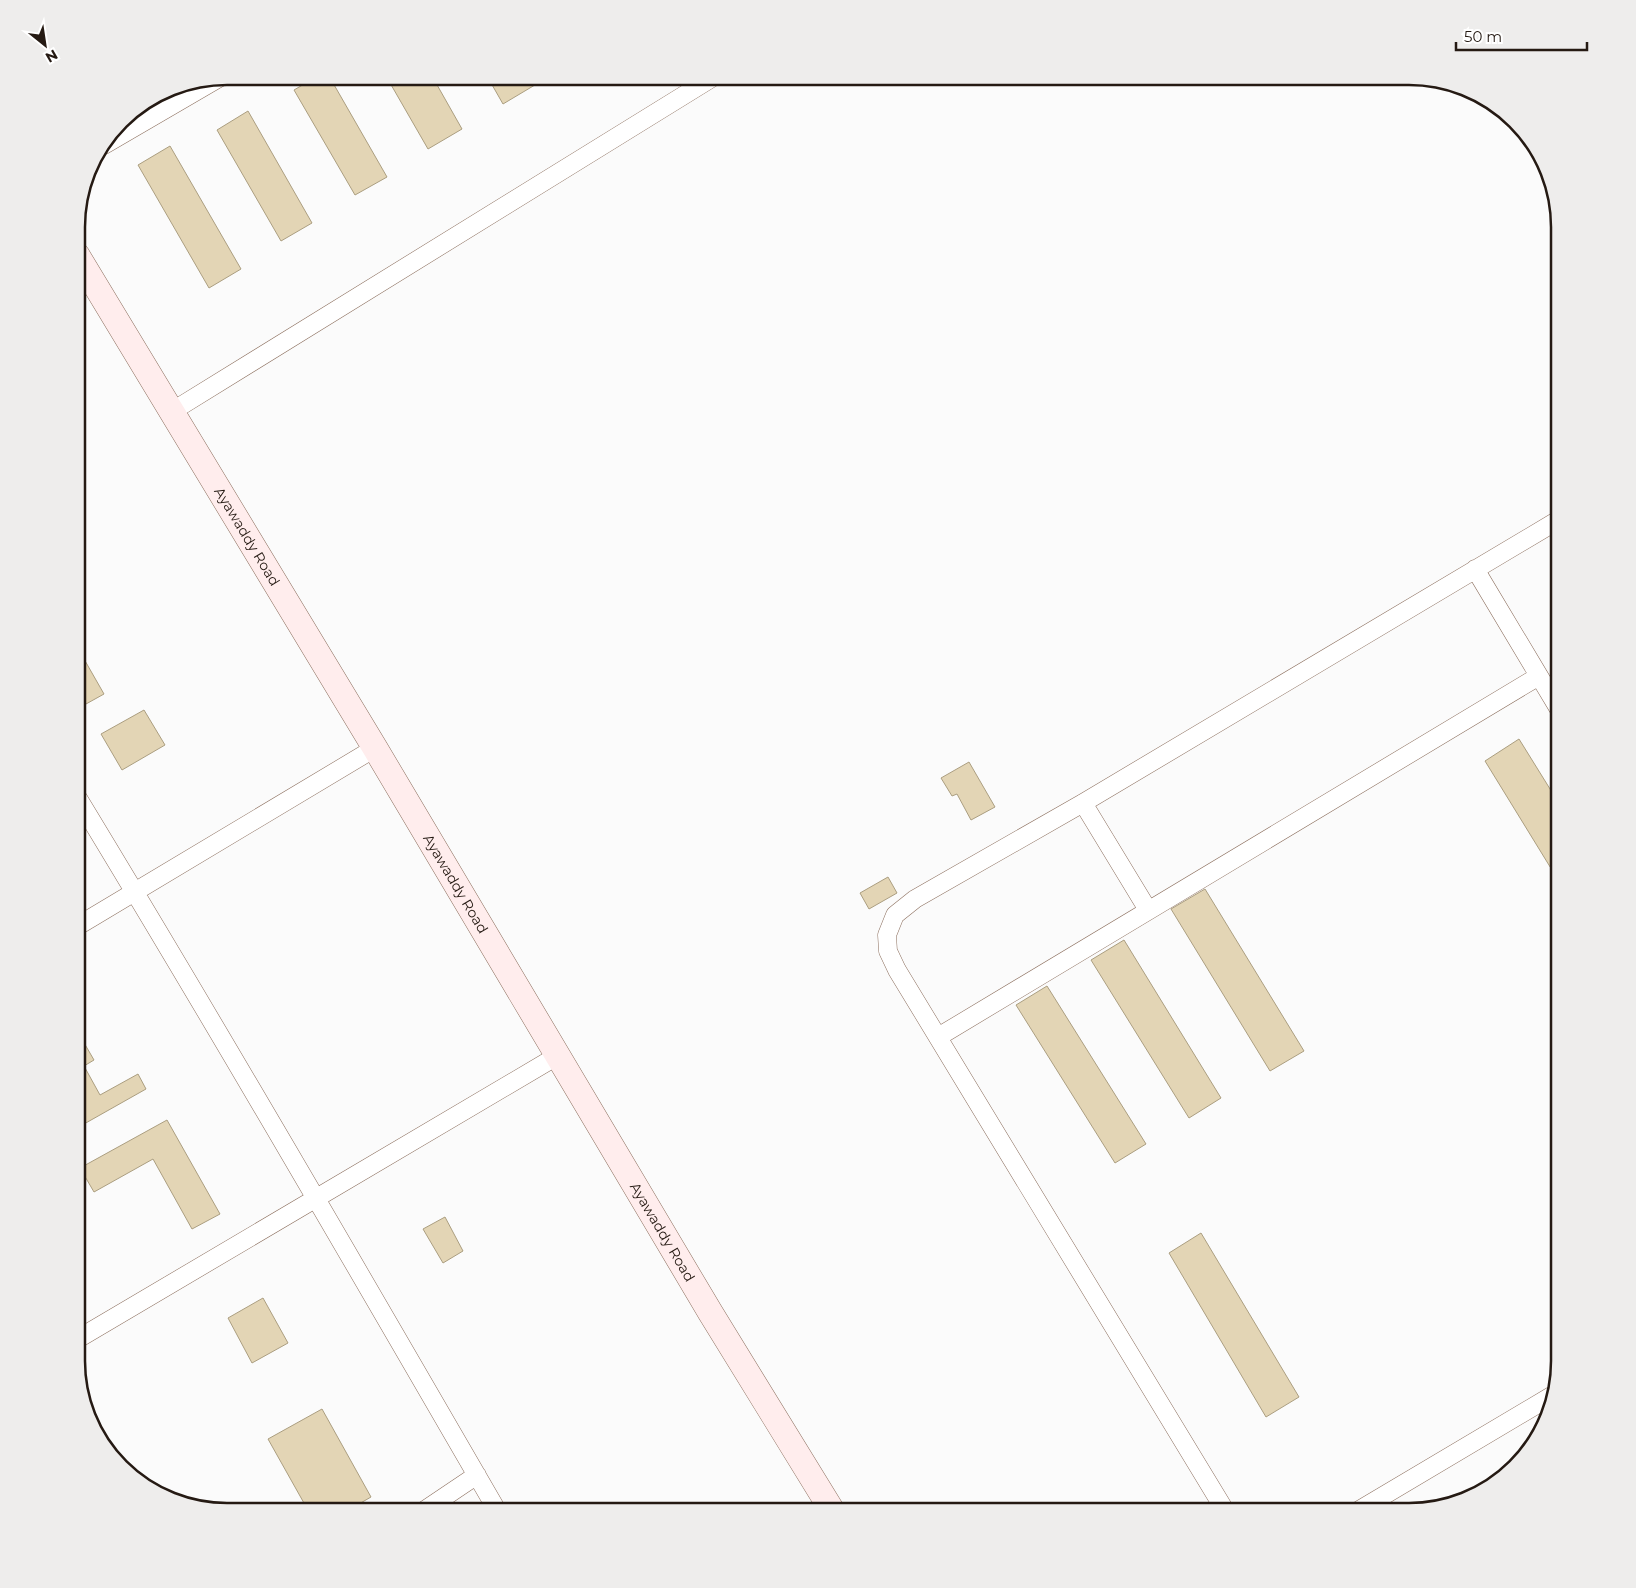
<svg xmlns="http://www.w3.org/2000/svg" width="1636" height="1588" font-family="Montserrat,sans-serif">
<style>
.building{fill:#e3d5b5;stroke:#ab9e80}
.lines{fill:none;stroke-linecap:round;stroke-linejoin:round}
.street-casing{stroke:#8c6f5e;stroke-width:19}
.secondary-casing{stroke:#8c6f5e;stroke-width:26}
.street{stroke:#fff;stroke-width:18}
.secondary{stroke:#ffeded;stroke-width:25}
.labels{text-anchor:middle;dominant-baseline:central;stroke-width:4;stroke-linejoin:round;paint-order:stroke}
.street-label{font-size:14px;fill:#251a13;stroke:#fff}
.rim{fill:none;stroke:#251a13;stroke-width:2.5}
</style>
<rect width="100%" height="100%" fill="#fbfbfb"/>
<path class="building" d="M318,76H329L387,177L355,195L294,90Z
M386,76H432L462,129L428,149Z
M487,76H550L503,104Z
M248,111L312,223L281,241L217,130Z
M170,146L241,269L209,288L138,165Z
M76,645L104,694L86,704L76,688Z
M144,710L165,745L122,770L101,734Z
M1519,739L1560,805V883L1485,761Z
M969,762L995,807L971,820L957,794L952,796L941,778Z
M888,877L897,893L869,909L860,893Z
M1205,889L1304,1051L1270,1071L1171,909Z
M1124,940L1221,1098L1189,1118L1091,960Z
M1047,986L1146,1144L1115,1163L1016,1005Z
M76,1029L94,1060L84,1066L100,1095L138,1074L146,1089L84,1124L76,1110Z
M167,1120L220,1214L192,1229L153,1159L94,1192L80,1168Z
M445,1217L463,1251L443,1263L423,1229Z
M1201,1233L1299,1397L1266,1417L1169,1253Z
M263,1298L288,1343L252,1363L228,1318Z
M322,1409L371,1497L345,1512H309L268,1439Z"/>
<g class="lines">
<g class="street-casing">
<path id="street" d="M104,145L219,78
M171,412L715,76
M1475,569L1560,711
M76,795C220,1032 359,1272 498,1512
M1083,803L1148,910
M76,927L375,748
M938,1037L1539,676
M76,1340L557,1056
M422,1512L477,1475
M1226,1512L897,970L888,951L887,935L895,915L915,899L1083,803L1560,519
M1356,1512L1553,1395"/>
</g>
<g class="secondary-casing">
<g id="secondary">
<path id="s1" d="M77,255L375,748L710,1312L833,1512"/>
</g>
</g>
<use href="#street" class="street"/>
<use href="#secondary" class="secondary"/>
</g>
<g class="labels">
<g class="street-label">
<text stroke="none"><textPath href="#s1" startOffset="329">Ayawaddy Road</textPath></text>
<text stroke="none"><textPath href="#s1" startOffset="734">Ayawaddy Road</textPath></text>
<text stroke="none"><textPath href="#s1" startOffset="1139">Ayawaddy Road</textPath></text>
</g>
</g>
<path d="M0 0H1636V1588H0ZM227 85H1409A142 142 0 0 1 1551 227V1361A142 142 0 0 1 1409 1503H227A142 142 0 0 1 85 1361V227A142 142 0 0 1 227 85Z" fill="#eeedec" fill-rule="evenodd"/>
<path class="rim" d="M227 85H1409A142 142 0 0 1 1551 227V1361A142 142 0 0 1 1409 1503H227A142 142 0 0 1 85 1361V227A142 142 0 0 1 227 85Z"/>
<g transform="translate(45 45) rotate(150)" stroke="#ffffff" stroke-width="4" paint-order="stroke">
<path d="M0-4L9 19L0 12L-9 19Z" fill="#251a13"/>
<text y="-8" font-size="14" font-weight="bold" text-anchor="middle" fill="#251a13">N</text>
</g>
<path d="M1456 42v8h131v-8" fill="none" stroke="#251a13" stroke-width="2.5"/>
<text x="1464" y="42" font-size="15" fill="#251a13" stroke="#ffffff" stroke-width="4" paint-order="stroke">50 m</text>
</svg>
